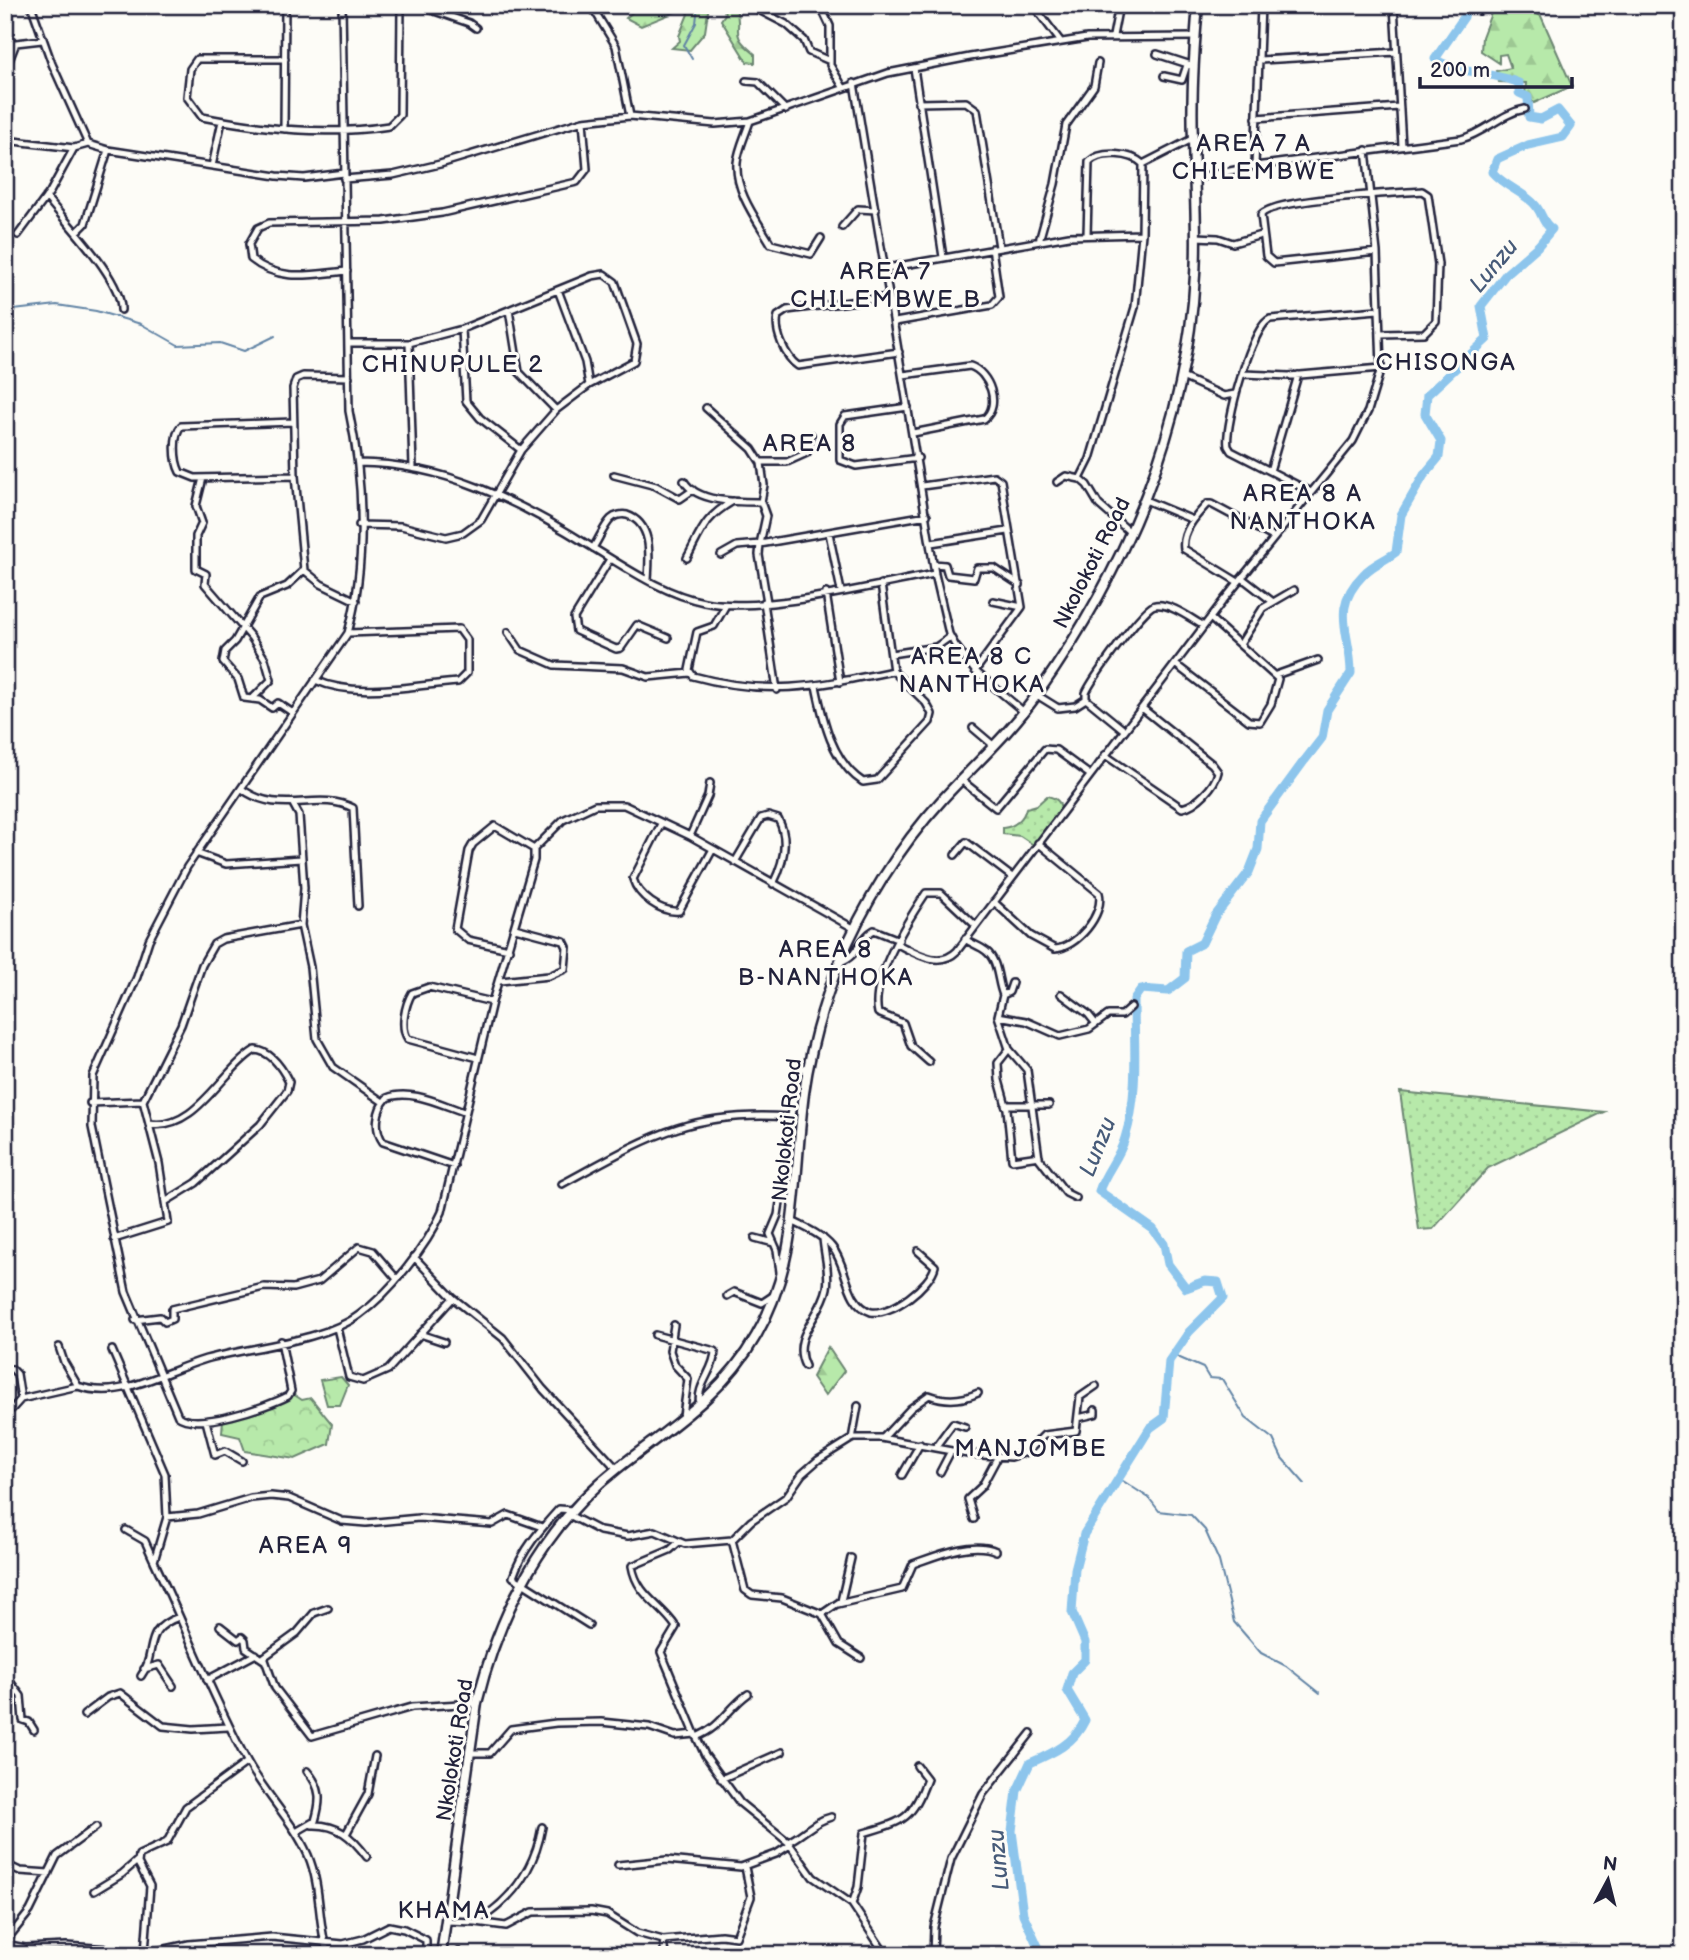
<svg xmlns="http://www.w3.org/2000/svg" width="1689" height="1960" font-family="'Balsamiq Sans',sans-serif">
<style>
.grass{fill:url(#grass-dots);stroke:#6c8672;stroke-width:2}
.forest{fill:url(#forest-firs);stroke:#6c8672;stroke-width:2}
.park{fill:url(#park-crowns);stroke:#6c8672;stroke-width:2}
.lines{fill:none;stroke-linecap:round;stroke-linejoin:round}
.stream{stroke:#6284a5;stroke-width:2}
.river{stroke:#8dc5ec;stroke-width:9}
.minor-casing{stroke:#22223b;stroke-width:10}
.secondary-casing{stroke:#22223b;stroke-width:13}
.minor{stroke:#fdfcf7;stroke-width:5}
.secondary{stroke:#fdfcf7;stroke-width:8}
.labels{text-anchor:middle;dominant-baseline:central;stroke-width:6;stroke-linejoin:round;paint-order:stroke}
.street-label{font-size:21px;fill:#22223b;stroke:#fdfcf7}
.water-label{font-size:23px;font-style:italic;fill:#475b79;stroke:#fdfcf7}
.quarter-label{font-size:24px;letter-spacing:2px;fill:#22223b;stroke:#fdfcf7}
</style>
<defs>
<pattern id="grass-dots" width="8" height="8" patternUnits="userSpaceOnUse" patternTransform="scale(1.75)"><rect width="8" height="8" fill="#b7e9aa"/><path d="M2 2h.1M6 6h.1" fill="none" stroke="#9dc893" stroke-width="1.8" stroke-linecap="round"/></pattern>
<pattern id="forest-firs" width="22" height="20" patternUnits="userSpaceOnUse" patternTransform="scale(1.75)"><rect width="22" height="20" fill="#b7e9aa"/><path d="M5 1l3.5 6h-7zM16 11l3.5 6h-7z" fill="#9dc893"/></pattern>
<pattern id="park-crowns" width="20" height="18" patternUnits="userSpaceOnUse" patternTransform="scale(1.75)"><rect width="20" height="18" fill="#b7e9aa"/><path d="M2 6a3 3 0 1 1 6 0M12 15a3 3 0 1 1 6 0" fill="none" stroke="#9dc893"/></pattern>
</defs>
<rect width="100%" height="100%" fill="#fdfcf7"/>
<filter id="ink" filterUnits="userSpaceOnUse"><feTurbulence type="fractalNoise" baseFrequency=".0143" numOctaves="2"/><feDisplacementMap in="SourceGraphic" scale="14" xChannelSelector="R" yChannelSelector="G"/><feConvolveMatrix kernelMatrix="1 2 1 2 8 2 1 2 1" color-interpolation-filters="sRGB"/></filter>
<g filter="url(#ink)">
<path class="grass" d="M1047,796C1056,798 1061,801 1061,811L1035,846L1020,836L1003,834V828C1014,827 1024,819 1026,808L1037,805Z
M1400,1092L1604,1112L1488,1168L1433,1229L1419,1230Z"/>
<path class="forest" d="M632,5L639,7L709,5L705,32L690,50L672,48L680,41L679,36L688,14L685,8L641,26L626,18L635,10L630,7Z
M723,5H735C745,33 726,31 755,54V63L747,62L721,20L725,14Z
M1522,6L1541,16L1572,86L1534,103L1525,95L1526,83L1499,82L1496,71L1511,68L1506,54L1499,55V63L1481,51L1482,37L1493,8Z
M828,1347L844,1371L825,1396L812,1377Z"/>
<path class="park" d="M341,1377L348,1385L340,1405H327L320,1380Z
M293,1394L302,1400L311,1398L332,1424L329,1444L295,1459L245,1451L240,1437L222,1433L223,1418L276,1405Z"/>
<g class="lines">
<path class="stream" d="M692,59L684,45L696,23L698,5
M5,311L57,305L96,311L141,324L178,345L220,343L244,351L275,336
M1173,1355L1203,1368L1209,1378L1222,1379L1246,1418L1273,1439L1282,1458L1305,1484
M1120,1479L1149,1498L1159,1511L1191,1515L1205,1530L1219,1561L1234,1622L1261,1653L1286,1666L1320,1693
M1043,1952L1045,1955"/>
<path class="river" d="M1305,760L1322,738L1327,710L1351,673C1351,632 1329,609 1364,574C1373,564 1386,560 1396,552L1401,515L1424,475L1439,457L1441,441L1425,414L1427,395L1487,339L1481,306L1506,274L1538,246L1552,229C1542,223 1543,215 1536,206C1526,193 1505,187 1492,172L1497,159L1528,145L1563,137L1571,126L1558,110L1541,119L1529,117L1528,97L1519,93V83C1492,71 1460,75 1435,59L1464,17L1466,5
M1042,1955L1023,1914L1012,1831L1017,1791L1030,1763C1053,1753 1074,1744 1085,1720L1067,1690L1072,1673L1085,1660V1642L1072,1612L1075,1569L1084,1534L1150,1428L1164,1418L1169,1361L1189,1332L1223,1298L1218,1282L1205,1281L1186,1288L1168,1264L1164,1244L1153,1229L1099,1191C1105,1172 1120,1157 1125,1138C1139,1095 1134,1044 1134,999L1141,989L1168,991L1185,978L1186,951L1202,943L1215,916L1249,872L1258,849L1260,821L1304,761"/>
<g class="minor-casing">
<path id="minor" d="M31,5L52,64L88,144L108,150L277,176L304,178L344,173
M194,5H252
M417,5L469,23L476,28
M591,5L616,46L630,116
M820,5L830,26V65L843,87
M1033,5L1061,42
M1394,5L1402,146
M757,9L786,24L804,40L809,52L830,61
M1479,11L1491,5
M1113,36L1119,5
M1157,54L1194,66
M285,59H197L190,69L187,97L202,117C264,129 326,136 389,126L400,115L401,5
M5,60L9,61L5,74
M1260,60L1396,52
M9,61L16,43L42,40
M914,68L943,257
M1164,76L1182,80L1187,65
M746,81L758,82L786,110
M854,83L935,574L949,634L955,645L975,671L1024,712
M918,103L966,102L977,110L999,247
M1256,118L1399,107
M750,121C746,134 738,150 737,163C735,192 757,220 771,244L811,254L821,238
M284,129L285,5
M5,140L74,148L88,144
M1143,164L1192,139
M212,166L222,121
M1255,166L1261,5
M1195,178L1255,166L1461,139C1485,133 1501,113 1525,109
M344,179L393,175L440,164L583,121L630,116L715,124L750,121L888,73L970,57L1087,38L1195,37
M46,197C66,223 122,278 121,310
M842,227L858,209L876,210
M78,231L85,224L108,150
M18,235L50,192L74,148
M1087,235L1089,162C1101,150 1132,153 1143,164
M1196,237L1218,238L1233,243L1261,235
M1039,241L1055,184L1066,125L1094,86L1098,63
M1377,252L1274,263L1266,256L1261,215C1271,199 1397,193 1422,191L1428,195L1438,264L1436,321L1424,333L1381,334
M887,268L1069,236L1142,234
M347,271C313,274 280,283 251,259L249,244L258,228L269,223L384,221L442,213L577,182L587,169L583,121
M558,290L585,362L589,385
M889,297L787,310L778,316C774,331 785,357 798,366L899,352
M509,310L519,372L556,410
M895,322L992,305L999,297L992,248
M462,329L466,401L480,418L521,450
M350,343H409L462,329L592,276L604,274L615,282L637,344L634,361L589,385L556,410L521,450L481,520L463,533L446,537L401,526L359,525
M409,343L413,467
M1243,374L1289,376L1381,368
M903,375L970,366C989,372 1002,406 984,419L913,433
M349,377L303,376L296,379L293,388L295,476L304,570L321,584L356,601
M1182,377L1224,396L1235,394
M908,407L845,416L840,424V460L856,466L918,458
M706,408L752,449L761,463L764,485L761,502L766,516L760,544L737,546L721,555
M293,422L181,426C173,435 174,460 180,472L195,478L295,476
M761,462H787L807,453L811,435
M358,463C443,463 520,502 590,546C625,567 663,594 704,602C762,614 874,585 935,574
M1270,471L1298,375
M614,475L656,486L680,499L693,490
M203,478L196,506L202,523L196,536V569L206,574L205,584L251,637L265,659L271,680L252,699
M1080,479L1090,459L1135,307L1142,234L1143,164
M684,481C697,503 739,502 761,502
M1057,482L1066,476L1080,479L1087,485L1099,505L1131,533
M922,486L994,476L1001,481L1022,607L975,671
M1309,491L1231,451L1228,446C1224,426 1252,326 1270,319L1378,310
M1145,500L1193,520
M829,533L841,591
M931,543L1008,531
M593,548C599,539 604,526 611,519C615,515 622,514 627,515C654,524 649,559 648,580
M687,558C702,530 704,518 733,501
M610,559L574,618L576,631L616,649L621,648L637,625L668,638
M934,564L945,565L948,575L974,578L977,568H994L1020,585
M1242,578L1273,602
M1238,582L1184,549C1181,532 1196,516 1207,504H1211L1273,537
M826,593L840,682
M993,601L1022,607
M764,602L777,690
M767,602L759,555L760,544L927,515
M726,605L714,626L697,632L689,670L693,676C769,697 818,686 893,671
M508,632L520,650L554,665L623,668L648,677L690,673
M1241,643L1263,608L1294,590
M891,654L936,647L950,637
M1175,664L1249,721L1260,722L1271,704L1278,679L1210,618
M1276,675L1318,660
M315,680C357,699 413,685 458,682L467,673V640L459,629L348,633
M816,686C823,720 832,762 863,782L877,780L930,722L932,714L926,703L893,671L881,584
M1037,695L1058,708L1075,706L1086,699
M293,713L278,703L272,708L260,700L244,698L238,679L223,662L225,651L235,641L260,597L287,586L304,570
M973,728L993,745
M1124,730L1086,699V693C1091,681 1144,606 1155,605C1171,603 1191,619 1204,626
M1105,755L1182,808C1197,805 1215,786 1218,772L1212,764L1142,708
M961,780L996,808L1045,749L1056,750L1090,775
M242,789C280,817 317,790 353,808L358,906
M293,804L299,815L304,888L301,925L310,967L317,1039L333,1067L383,1102
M661,824L633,879C638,896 661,913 679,911L713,849
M690,836L708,796L710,783
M196,853L226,864L301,859
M955,855L966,842L1012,877
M735,862L761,818L768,816L778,819C790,840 783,864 773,884
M994,902L1031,936L1055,949C1076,948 1105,914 1099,893L1038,843
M965,939C972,944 980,946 986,951C999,961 997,982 1003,995L998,1016L1009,1049L1027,1070L1039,1158L1066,1193L1076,1198
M897,944C916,953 939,969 957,951L1223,601L1353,441L1368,411L1381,368L1377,252L1366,150
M509,949L468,940L455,929L469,851L473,844L495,826L534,849
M840,962C859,956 858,939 874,930L899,940
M500,981L549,976L565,969L567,947L564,941L515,928
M1061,994L1088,1014L1096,1024
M1003,995L1009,992L1012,983
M998,1016L1026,1021L1060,1036L1089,1029L1108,1015H1122L1131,1007
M1009,1049L998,1063L999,1080L1007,1109L1012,1160L1039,1156
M478,1058L408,1039C400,1028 405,1005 412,993L429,987L492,1002
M929,1062L911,1046L903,1023L878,1013C870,980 908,920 926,893H941L975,925
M90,1103L143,1101
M1005,1105H1049
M150,1124C196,1131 221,1071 255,1050C271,1051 282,1068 289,1082L287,1091L260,1125L196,1183L165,1202
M785,1152L797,1080L800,1069L808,1067
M454,1166L383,1142C374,1129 376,1110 387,1098C410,1088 442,1105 464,1112
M562,1184C647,1138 689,1110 789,1117
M794,1222C808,1229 822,1235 832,1247C848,1266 845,1303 871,1312C891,1316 931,1285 935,1266L918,1251
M755,1238L774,1243
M114,1239L168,1222L159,1163L143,1101L181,1025L202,965L214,944L223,939L301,925
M414,1257L453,1298L503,1338L543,1389L617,1469
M780,1272L777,1250L770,1234L778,1215L782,1190
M727,1296L734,1292L762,1303L774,1295
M135,1320L160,1317L165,1322L172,1319V1309L264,1287L293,1288L319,1281L359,1247L373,1251L396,1278
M674,1325L670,1351L675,1365L688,1379L683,1416
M337,1328L349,1377L363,1381L388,1370L453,1298
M420,1334L444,1342
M655,1335L715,1351C715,1370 695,1386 700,1405
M281,1341L291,1391L288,1396C267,1407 196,1431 178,1416L126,1292L92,1127L93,1076L137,977L149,940L187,867L348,633C367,564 364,480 349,411L342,5
M59,1347L64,1362L78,1386C95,1392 114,1391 131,1386C156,1379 180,1367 206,1359C250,1347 324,1341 359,1315C390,1293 427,1246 442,1212L492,1002L534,860V849L563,820L595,805H624L690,836L855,929
M112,1350L165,1474L167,1517L154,1561C186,1628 212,1696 247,1761C265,1794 293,1821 308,1855C322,1888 317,1922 328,1955
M805,1366C790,1336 822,1316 827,1288C830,1272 824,1254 823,1238
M12,1369L17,1374L21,1399L12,1409
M21,1399L78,1386
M1078,1418L1095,1414V1410
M206,1421L215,1455L225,1451L242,1461
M883,1438L911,1408L929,1395C945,1401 961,1401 978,1393
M852,1439L858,1406
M936,1446L953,1423L965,1427
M940,1472L951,1451
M902,1475L920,1444
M573,1510L559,1509C540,1530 522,1550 513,1577L589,1625
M569,1515L600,1531L628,1536L655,1531L685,1544L732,1540L745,1590L752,1595L782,1598L822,1614L841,1601L851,1558
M167,1517L198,1514L251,1498L271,1496L289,1498L342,1521L366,1523L419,1518L492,1524L508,1515L542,1527
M974,1519L968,1499L982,1486L997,1458
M126,1530L145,1541L153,1559
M732,1540L751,1521L786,1497L802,1474L818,1460L853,1438H881L968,1454L1011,1457L1027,1452L1044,1435L1076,1431L1080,1397L1096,1386
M679,1542L670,1550L632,1566C637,1596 661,1604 676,1627L661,1652L695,1734
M838,1604L902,1589L913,1564C936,1556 972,1540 996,1551
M328,1608L314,1613L297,1633L264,1657L275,1688L312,1736L412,1707L477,1703
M822,1614L839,1644L861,1658
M220,1626L238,1640L242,1637L245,1640L246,1648L264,1660
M144,1669L159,1665L173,1686
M5,1675L21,1696L23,1720L29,1722L34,1730
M141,1676C158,1653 141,1630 179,1617
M207,1680L256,1654
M84,1715L108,1697L120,1693L163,1726L193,1729L228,1727
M696,1737C722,1727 727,1709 748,1694
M470,1753H490L511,1729L556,1723L601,1722L649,1727L675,1736L695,1734L705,1755L740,1803L788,1842L813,1877L852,1904L886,1955
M721,1779L782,1752
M312,1825C338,1824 352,1837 367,1857
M296,1832L315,1821C321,1801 322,1788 307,1771
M346,1834L368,1794L375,1756
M788,1842C803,1835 814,1821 831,1817
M5,1864L20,1871L49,1873
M618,1865L667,1860L741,1867L776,1854L790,1845
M94,1891L122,1874L138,1860
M852,1904L858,1887L864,1833C904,1821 912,1820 927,1779L917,1766
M446,1921L476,1922C512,1900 535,1868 542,1827
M476,1922L506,1926L533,1912L591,1911L607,1914L637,1933L663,1940L721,1935L736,1937L751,1897L745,1867
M663,1940L665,1955
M5,1942L30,1911L57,1856L96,1827
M5,1944L25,1948L66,1946L152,1952L189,1944L272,1937L343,1944L363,1939L389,1926L404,1929L426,1940V1955
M145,1952L150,1886L138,1863L139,1855L167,1842L186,1807L247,1762
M459,1952L462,1955
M933,1955L934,1927L951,1859L983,1794L1031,1733"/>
</g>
<g class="secondary-casing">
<path id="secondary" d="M441,1955L477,1703C499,1613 543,1526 618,1468C669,1428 723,1395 756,1336C800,1260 793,1178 804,1093C810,1050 823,1004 839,963C863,905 899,847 941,801C973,766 1011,732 1038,693C1125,570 1187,427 1195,275C1198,230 1194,185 1193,140C1191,96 1194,50 1198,5"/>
</g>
<use href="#minor" class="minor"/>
<use href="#secondary" class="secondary"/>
</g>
</g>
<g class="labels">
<g class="street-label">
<text transform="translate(1092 563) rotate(-63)">Nkolokoti Road</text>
<text transform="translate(787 1130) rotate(-84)">Nkolokoti Road</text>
<text transform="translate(455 1750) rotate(-81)">Nkolokoti Road</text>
</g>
<g class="water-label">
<text transform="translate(1494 266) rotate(-50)">Lunzu</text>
<text transform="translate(1098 1147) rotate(-68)">Lunzu</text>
<text transform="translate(999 1860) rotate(-95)">Lunzu</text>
</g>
<g class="quarter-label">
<text x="1254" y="143">AREA 7 A<tspan x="1254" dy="28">CHILEMBWE</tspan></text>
<text x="886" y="271">AREA 7<tspan x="886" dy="28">CHILEMBWE B</tspan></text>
<text x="1446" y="362">CHISONGA</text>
<text x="453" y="364">CHINUPULE 2</text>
<text x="810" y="443">AREA 8</text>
<text x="1303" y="493">AREA 8 A<tspan x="1303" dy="28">NANTHOKA</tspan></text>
<text x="972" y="656">AREA 8 C<tspan x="972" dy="28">NANTHOKA</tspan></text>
<text x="826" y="949">AREA 8<tspan x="826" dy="28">B-NANTHOKA</tspan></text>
<text x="1031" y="1448">MANJOMBE</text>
<text x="306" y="1545">AREA 9</text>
<text x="444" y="1910">KHAMA</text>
</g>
</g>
<rect width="1689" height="1960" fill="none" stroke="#fdfcf7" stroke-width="28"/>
<rect x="14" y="14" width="1661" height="1932" fill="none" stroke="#22223b" stroke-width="2.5" filter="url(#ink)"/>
<g transform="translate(1608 1880) rotate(7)" stroke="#fdfcf7" stroke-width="5" paint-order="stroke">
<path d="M0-5L12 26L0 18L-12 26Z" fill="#22223b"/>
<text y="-10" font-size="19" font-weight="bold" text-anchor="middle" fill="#22223b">N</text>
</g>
<path d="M1420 77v10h152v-10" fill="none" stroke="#22223b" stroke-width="3.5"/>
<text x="1430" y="77" font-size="21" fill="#22223b" stroke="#fdfcf7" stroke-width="5" paint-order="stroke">200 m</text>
</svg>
